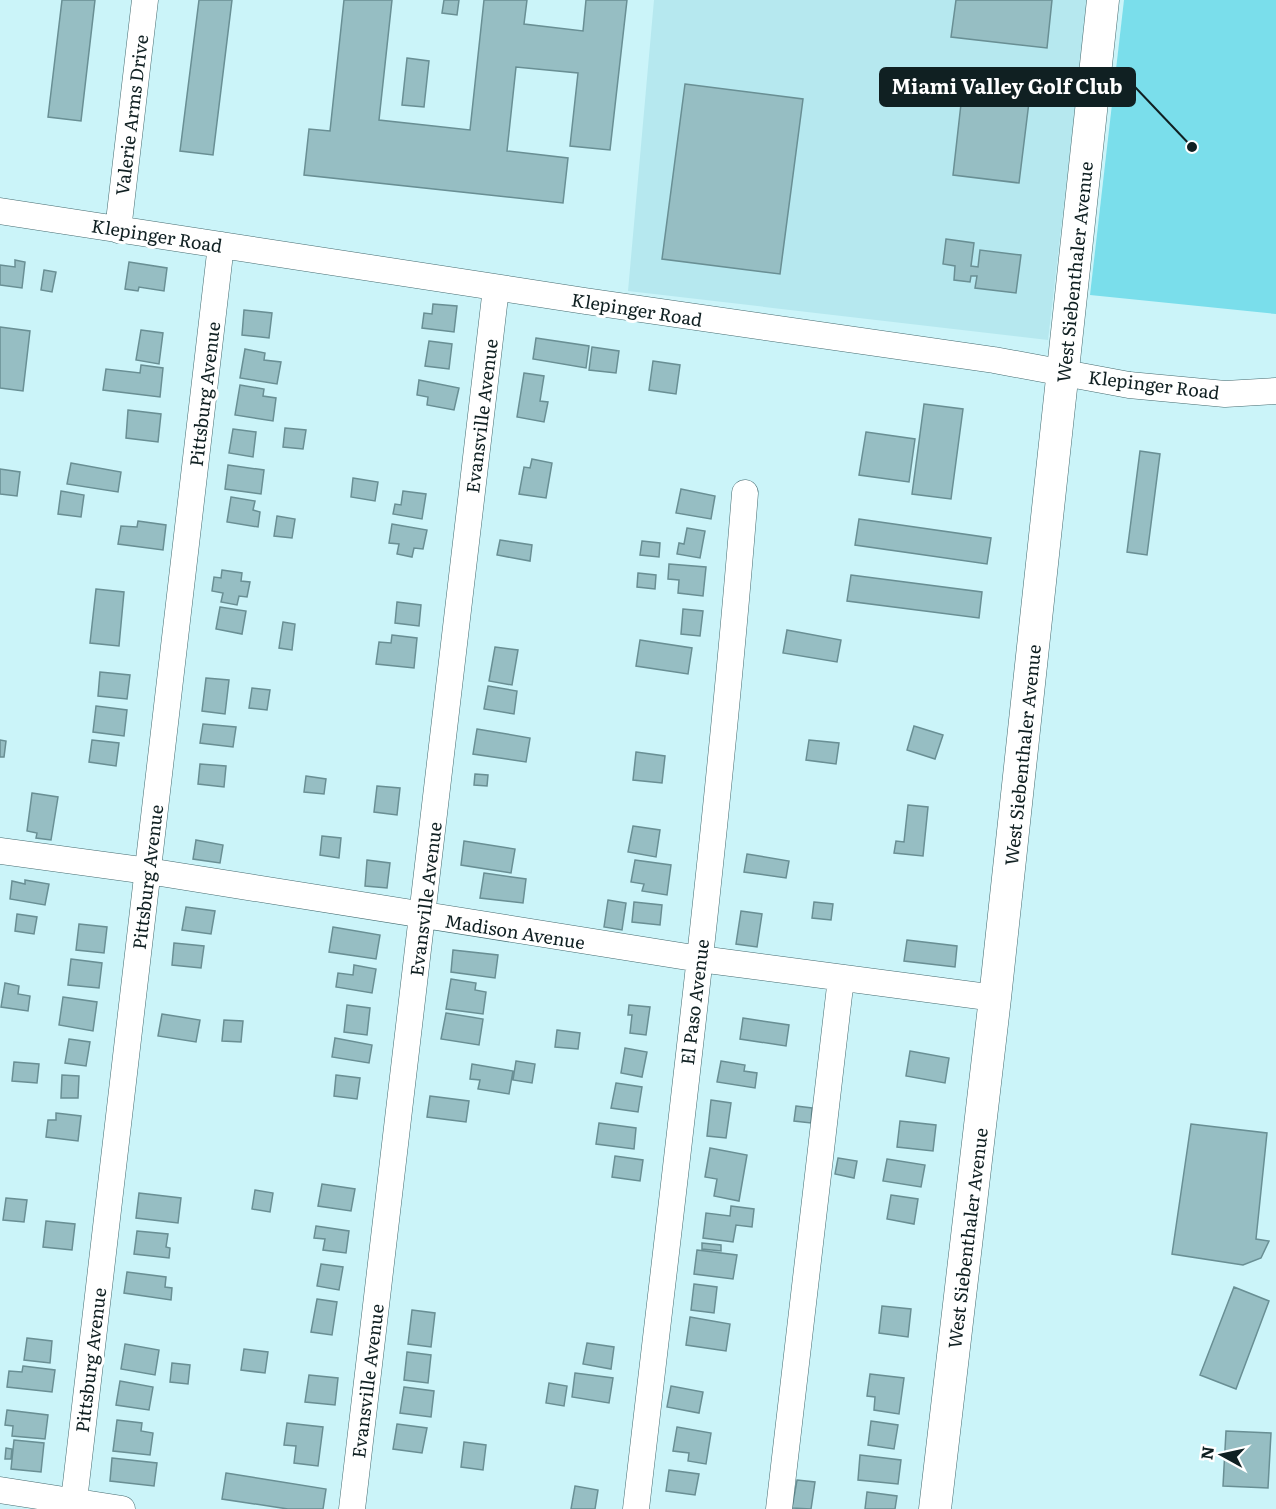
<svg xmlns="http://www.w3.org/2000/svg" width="1276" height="1509" font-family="Literata,serif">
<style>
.built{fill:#b6e8ef}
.green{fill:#7adeeb}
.building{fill:#96bec3;stroke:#698f94;stroke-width:1.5}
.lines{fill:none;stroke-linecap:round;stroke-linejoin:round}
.minor-casing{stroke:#466b70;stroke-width:27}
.major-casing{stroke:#466b70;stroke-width:33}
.minor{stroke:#fff;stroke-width:26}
.major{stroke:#fff;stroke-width:32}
.labels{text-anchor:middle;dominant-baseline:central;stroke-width:6;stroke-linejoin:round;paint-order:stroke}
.street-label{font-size:18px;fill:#102022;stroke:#fff}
.leader{fill:none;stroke:#102022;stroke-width:2}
.callout-dot{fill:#102022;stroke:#fff;stroke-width:2}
.callout{fill:#102022;stroke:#102022;stroke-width:2}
.callout-label{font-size:20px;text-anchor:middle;font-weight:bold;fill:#fff}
</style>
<rect width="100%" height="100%" fill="#cbf4f9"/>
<path class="built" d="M654,0H1088L1048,340L628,291Z"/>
<path class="green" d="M1124,0H1276V314L1090,295Z"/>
<path class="building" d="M62,0H95L81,121L48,117Z
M199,0H232L213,155L180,151Z
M344,0H392L379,120L470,130L484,0H527L524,24L583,31L586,0H627L610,150L570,146L578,73L516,67L507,151L568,158L563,203L304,175L309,129L330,131Z
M444,0H459L457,15L442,13Z
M956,0H1052L1047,48L951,37Z
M407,58L429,61L424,107L402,105Z
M685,84L803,99L780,274L662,259Z
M963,86L1030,94L1019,183L953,175Z
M946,239L974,243L971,266L978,267L980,250L1021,255L1016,293L975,288L977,276H971L970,282L954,280L955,266L943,264Z
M15,260L25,262L22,288L0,285V265L15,267Z
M129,262L167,268L164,291L139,287L138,291L125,289Z
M44,270L56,272L52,292L41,290Z
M433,304L457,306L454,332L422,328L424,313L432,314Z
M244,310L272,313L269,338L242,335Z
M0,327L30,331L23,391L0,388Z
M141,330L163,333L159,364L136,360Z
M536,338L589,346L586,368L533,359Z
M429,341L452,344L449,369L425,366Z
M592,347L619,351L616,373L589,370Z
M245,349L265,353L264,360L281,362L277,384L240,378Z
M653,361L680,365L676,394L649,390Z
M141,365L163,368L160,397L103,390L106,369L140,373Z
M524,373L544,376L540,401L548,402L544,422L517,417Z
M419,380L459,388L454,410L427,405L428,397L417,395Z
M240,385L264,389L263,396L276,398L273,421L235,415Z
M924,404L963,409L951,499L912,494Z
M128,410L161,414L158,442L126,438Z
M285,428L306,430L303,449L283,447Z
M233,429L256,432L253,457L229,453Z
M866,432L915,439L909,482L859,475Z
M1140,451L1160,454L1147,555L1127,552Z
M532,459L552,463L546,498L519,494L524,467L530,468Z
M71,463L121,472L118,492L67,484Z
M228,465L264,470L261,494L225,489Z
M0,469L20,472L17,496L0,494Z
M353,478L378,482L375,501L351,497Z
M681,489L715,496L711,519L676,513Z
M61,491L84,495L81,517L58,514Z
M403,491L426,494L422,519L393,514L395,504L401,505Z
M231,497L255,501L253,510L260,512L258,527L227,522Z
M277,516L295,519L292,538L274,536Z
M859,519L991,538L987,564L855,545Z
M138,521L166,525L163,550L118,544L121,526L137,527Z
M392,524L427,530L423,549L414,548L412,557L397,554L399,544L389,543Z
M687,528L705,531L700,558L677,554L679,543L684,544Z
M500,540L532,545L530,561L497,555Z
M642,541L660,543L659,557L640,555Z
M669,564L706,567L703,596L678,593L679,580L668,579Z
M222,570L242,573L241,581L250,582L247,597L239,596L237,605L221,602L223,593L212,591L214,577L221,578Z
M638,573L656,575L655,589L637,587Z
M851,575L982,592L979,618L847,601Z
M96,589L124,592L119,646L90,643Z
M397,602L421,605L419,626L395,623Z
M220,607L246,611L242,634L216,629Z
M683,609L703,611L700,636L681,634Z
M283,622L295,624L292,650L279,648Z
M787,630L841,640L837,662L783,653Z
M392,635L417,638L414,668L376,664L379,642L391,643Z
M640,640L692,648L688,674L636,666Z
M495,647L518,650L512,685L489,681Z
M100,672L130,675L127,699L98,696Z
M206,678L229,680L225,714L202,711Z
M488,686L517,691L514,714L484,709Z
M252,688L270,690L267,710L249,708Z
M96,706L127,710L124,736L93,732Z
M203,724L236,727L233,747L200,743Z
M914,726L943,735L935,759L907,750Z
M477,729L530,738L526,762L473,754Z
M0,740L6,741L4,757H0Z
M92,740L119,743L116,766L89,762Z
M809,740L839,743L836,764L806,760Z
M636,752L665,756L662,783L633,780Z
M200,764L226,766L224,787L198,784Z
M475,774L488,775L487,786L474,785Z
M306,776L326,779L324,794L304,792Z
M377,786L400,788L397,815L374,812Z
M32,793L58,797L51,840L36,838L37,833L27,831Z
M908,805L928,807L923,856L894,853L896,841L904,842Z
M633,826L660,830L656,857L628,852Z
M322,836L341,838L339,858L320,855Z
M196,840L223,845L220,863L193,859Z
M464,841L515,849L511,873L461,865Z
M747,854L789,861L786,878L744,872Z
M367,860L390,863L387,888L365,886Z
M635,860L671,865L667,895L642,891L644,884L631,882Z
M484,873L526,879L523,903L480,898Z
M25,880L49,884L45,905L10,899L12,881L25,884Z
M608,900L626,903L622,930L604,927Z
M634,902L662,905L660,925L632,922Z
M814,902L833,904L831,920L812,918Z
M186,907L215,911L211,934L182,930Z
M741,911L762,914L757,947L736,944Z
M17,914L37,917L34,934L15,931Z
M79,924L107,927L104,953L76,950Z
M333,927L380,935L376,959L329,952Z
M907,940L957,946L955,967L904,961Z
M174,943L204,946L201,968L172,965Z
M453,950L498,955L495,978L451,972Z
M71,959L102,963L99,988L68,985Z
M354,965L376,969L372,993L336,987L338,973L353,975Z
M451,979L476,983L475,990L486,992L483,1014L446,1009Z
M5,983L19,986L18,994L30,996L28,1011L1,1007Z
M63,997L97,1002L93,1031L59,1025Z
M347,1005L370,1008L367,1035L344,1032Z
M629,1005L650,1007L646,1035L630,1033L632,1015H628Z
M446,1013L483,1019L479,1045L441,1039Z
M162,1014L200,1020L196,1042L158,1036Z
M743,1018L789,1025L786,1046L740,1039Z
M224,1020L243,1021L241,1042L222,1041Z
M557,1030L580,1033L578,1049L555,1047Z
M335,1038L372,1045L369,1063L332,1057Z
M69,1039L90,1042L86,1066L65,1063Z
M625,1048L647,1052L642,1077L621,1073Z
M910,1051L949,1058L945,1083L906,1076Z
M516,1061L535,1064L532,1083L513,1080Z
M721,1061L745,1065L744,1071L757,1073L755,1088L717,1082Z
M14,1062L39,1064L37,1083L12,1081Z
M472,1064L513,1071L509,1094L478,1089L480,1080L470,1079Z
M62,1075L79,1076L78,1098H61Z
M336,1075L360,1078L357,1099L334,1096Z
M616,1083L642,1087L638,1112L611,1108Z
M430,1096L469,1101L466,1122L427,1117Z
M711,1100L731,1103L726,1138L707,1136Z
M796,1106L812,1108L811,1123L794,1121Z
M56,1113L81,1116L78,1141L46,1137L48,1120H56Z
M900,1121L936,1125L933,1151L897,1147Z
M599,1123L636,1128L634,1149L596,1144Z
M1191,1124L1267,1133L1256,1239L1269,1241L1261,1258L1243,1265L1172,1254Z
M710,1148L747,1155L739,1201L714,1196L717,1179L705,1177Z
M615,1156L643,1160L640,1181L612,1177Z
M838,1158L857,1161L854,1178L835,1174Z
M887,1159L925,1165L921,1187L883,1181Z
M322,1184L355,1189L351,1211L318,1206Z
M255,1190L273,1193L270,1212L252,1209Z
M139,1193L181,1198L178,1223L136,1218Z
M891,1195L918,1199L914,1224L887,1219Z
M6,1198L27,1200L24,1222L3,1220Z
M731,1206L754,1209L752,1227L736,1225L733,1242L703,1238L706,1213L730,1216Z
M46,1221L75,1224L72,1250L43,1247Z
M316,1226L349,1231L346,1253L323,1250L325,1239L314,1238Z
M137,1231L168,1234L166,1247L170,1248L169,1258L134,1254Z
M702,1243L721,1245V1251L702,1249Z
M697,1250L737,1255L733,1279L694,1274Z
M321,1264L343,1267L339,1290L317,1286Z
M127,1272L166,1277L165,1287L172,1288L171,1300L124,1293Z
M694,1284L717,1287L714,1313L691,1310Z
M1234,1287L1269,1301L1236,1389L1200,1375Z
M317,1299L337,1302L332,1335L311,1332Z
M882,1306L911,1309L908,1337L879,1333Z
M412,1310L435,1313L431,1347L408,1344Z
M690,1317L730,1324L726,1351L686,1345Z
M27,1338L52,1341L50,1363L24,1360Z
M587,1343L614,1347L611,1369L583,1364Z
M125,1344L159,1350L155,1375L121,1369Z
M244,1349L268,1352L265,1373L241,1370Z
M407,1352L431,1355L428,1383L404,1380Z
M172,1363L190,1365L188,1384L170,1382Z
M23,1366L55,1370L52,1392L7,1387L9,1371L22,1372Z
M575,1373L613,1378L609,1403L572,1397Z
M870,1374L904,1378L899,1414L874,1410L875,1397L867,1396Z
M309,1375L338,1378L335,1405L305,1402Z
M120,1381L153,1387L149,1410L116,1405Z
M549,1383L567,1386L564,1406L546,1403Z
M671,1386L703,1392L699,1413L667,1407Z
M404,1387L434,1391L431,1417L400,1413Z
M7,1410L48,1415L45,1439L12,1436L13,1426L5,1425Z
M117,1420L142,1423L141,1431L153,1433L150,1455L113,1451Z
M871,1421L898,1425L894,1449L868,1445Z
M287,1423L323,1427L318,1466L294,1463L296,1446L284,1445Z
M397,1424L427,1428L422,1453L393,1449Z
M677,1427L711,1433L706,1464L688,1461L689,1453L673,1451Z
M1226,1431L1271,1433L1268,1488L1223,1486Z
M14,1440L44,1443L41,1472L11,1469Z
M464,1442L486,1445L483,1470L461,1467Z
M6,1448L12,1449L11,1459H5Z
M860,1455L901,1460L898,1484L858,1480Z
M112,1458L157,1463L154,1486L110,1481Z
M669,1470L699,1474L695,1495L666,1491Z
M226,1473L326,1489L323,1509H288L222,1499Z
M797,1480L815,1482L811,1509L792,1508Z
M575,1486L598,1490L595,1509H571Z
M867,1492L897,1496L895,1509H865Z"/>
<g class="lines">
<g class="minor-casing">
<path id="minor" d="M0,211L585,301L994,360L1129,385L1225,394L1276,391
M118,230L145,0
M0,851L148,871L700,959L995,998
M0,1490L122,1509
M73,1509L221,245
M352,1509L496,288
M636,1509C675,1171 718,833 745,493
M779,1509L841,978"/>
</g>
<g class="major-casing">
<path id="major" d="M935,1509L995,998L1103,0"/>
</g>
<use href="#minor" class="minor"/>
<use href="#major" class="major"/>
</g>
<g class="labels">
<g class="street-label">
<text transform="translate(131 115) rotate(-83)">Valerie Arms Drive</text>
<text transform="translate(157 235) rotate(9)">Klepinger Road</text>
<text transform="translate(1074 272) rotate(-84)">West Siebenthaler Avenue</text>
<text transform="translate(637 309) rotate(9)">Klepinger Road</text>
<text transform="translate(1154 384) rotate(7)">Klepinger Road</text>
<text transform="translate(204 394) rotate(-83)">Pittsburg Avenue</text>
<text transform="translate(481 416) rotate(-83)">Evansville Avenue</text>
<text transform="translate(1022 755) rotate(-84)">West Siebenthaler Avenue</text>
<text transform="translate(147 877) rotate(-83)">Pittsburg Avenue</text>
<text transform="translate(425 899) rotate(-83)">Evansville Avenue</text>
<text transform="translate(515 931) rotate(9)">Madison Avenue</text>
<text transform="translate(694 1002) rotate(-83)">El Paso Avenue</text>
<text transform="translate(967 1238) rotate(-83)">West Siebenthaler Avenue</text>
<text transform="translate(90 1360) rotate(-83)">Pittsburg Avenue</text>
<text transform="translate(367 1381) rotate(-83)">Evansville Avenue</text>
</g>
</g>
<path class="leader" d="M1192 147L1135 87"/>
<circle class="callout-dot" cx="1192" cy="147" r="6"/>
<rect class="callout" x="880" y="68" width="255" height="38" rx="6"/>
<g class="callout-label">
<text x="1007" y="94">Miami Valley Golf Club</text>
</g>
<g transform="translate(1222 1455) rotate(278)" stroke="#ffffff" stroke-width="4.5" paint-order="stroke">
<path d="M0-4.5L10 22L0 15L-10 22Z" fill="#102022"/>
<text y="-9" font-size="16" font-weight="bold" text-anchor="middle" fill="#102022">N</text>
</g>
</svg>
